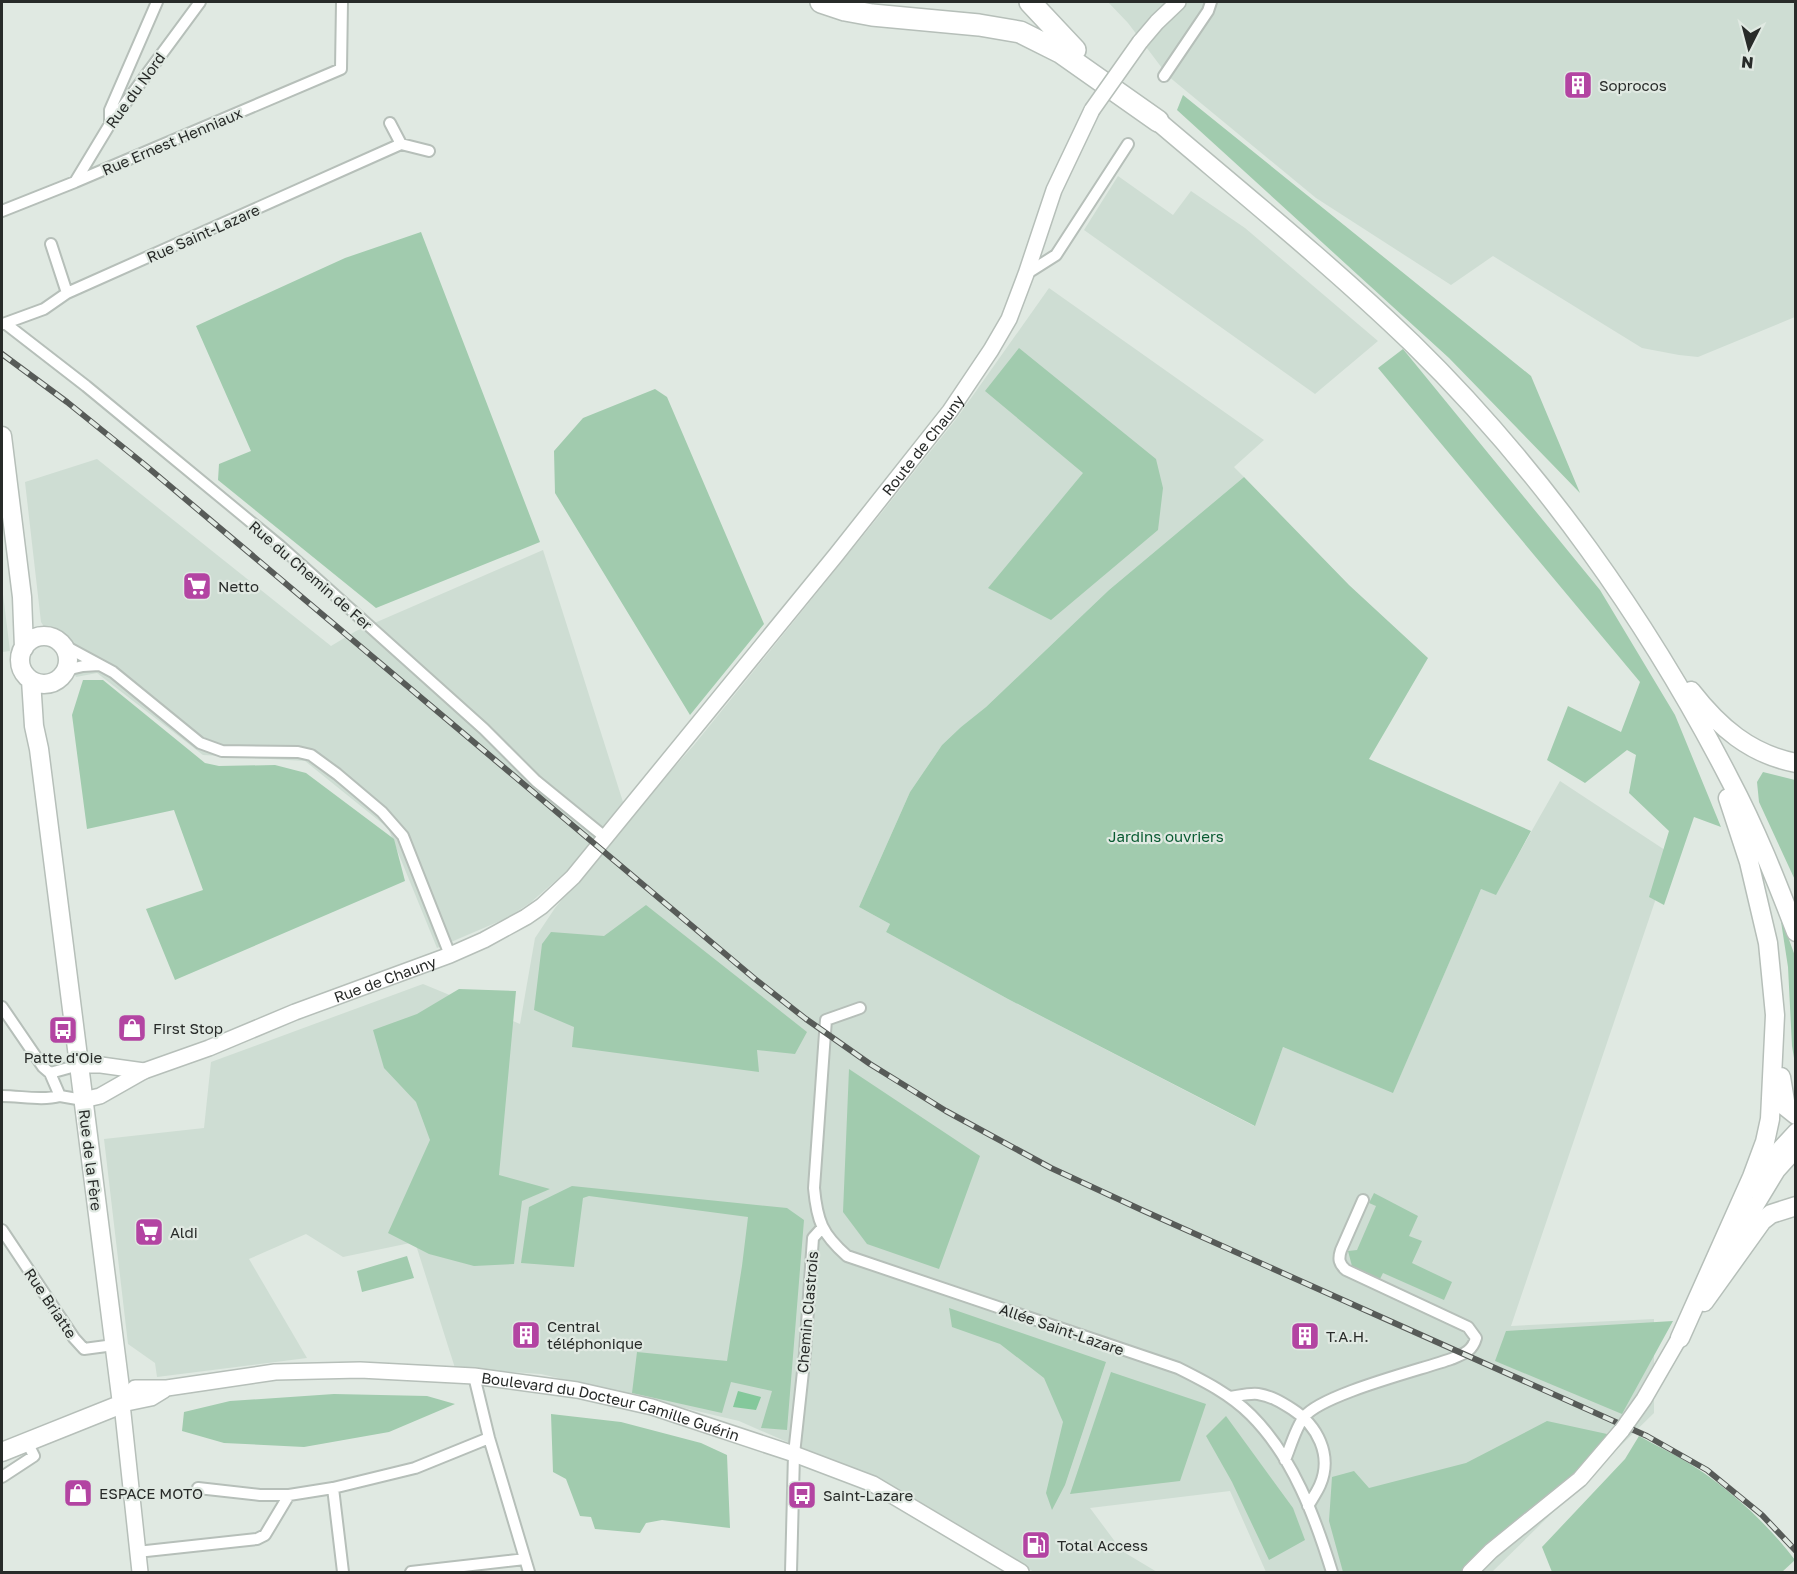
<svg xmlns="http://www.w3.org/2000/svg" width="1797" height="1574" font-family="'Golos Text',sans-serif">
<style>
.built{fill:#ceddd3}
.green{fill:#a1cbae}
.water{fill:#84c89b}
.lines{fill:none;stroke-linecap:round;stroke-linejoin:round}
.street-casing{stroke:#b6bfb9;stroke-width:14}
.secondary-casing{stroke:#b6bfb9;stroke-width:18}
.primary-casing{stroke:#b6bfb9;stroke-width:21}
.highway-casing{stroke:#b6bfb9;stroke-width:24}
.street{stroke:#fff;stroke-width:10}
.secondary{stroke:#fff;stroke-width:15}
.primary{stroke:#fff;stroke-width:18}
.highway{stroke:#fff;stroke-width:21}
.rail-casing{stroke:#575b58;stroke-width:6}
.rail{stroke:#e0e9e2;stroke-width:4;stroke-dasharray:11;stroke-linecap:butt}
.secondary-bridge-casing{stroke:#b6bfb9;stroke-width:18;stroke-linecap:butt}
.secondary-bridge{stroke:#fff;stroke-width:15}
.labels{text-anchor:middle;dominant-baseline:central;stroke-width:4.5;stroke-linejoin:round;paint-order:stroke}
.poi-label{font-size:15px;fill:#282b29;stroke:#e0e9e2;text-anchor:start}
.street-label{font-size:15px;fill:#282b29;stroke:#e0e9e2}
.park-label{font-size:15px;fill:#085a31;stroke:#e0e9e2}
</style>
<rect width="100%" height="100%" fill="#e0e9e2"/>
<path class="built" d="M1108,2H1795V317L1698,357L1679,355L1642,348L1493,256L1451,285L1316,198L1168,76L1128,23Z
M1118,176L1173,215L1191,191L1245,228L1378,341L1315,394L1084,230Z
M1049,288L1264,440L1234,467L1244,477L1109,590L986,707L961,727L942,745L910,792L859,907L890,924L886,932L1008,999L1254,1126L1283,1047L1393,1092L1481,889L1496,894L1560,781L1671,854L1511,1326L1654,1319V1413L1492,1572H1266L1230,1491L1090,1508L1122,1551L1157,1572H1034L879,1482L739,1421L541,1374L455,1368L415,1242L343,1257L306,1234L249,1259L307,1358L157,1377L155,1363L128,1344L104,1139L204,1128L211,1062L423,984L520,1024L535,938L555,908L624,824L694,745L883,511L957,418Z
M97,459L331,646L356,631L543,550L623,802L575,864L530,903L507,918L437,948L388,828L305,761L203,755L97,673L76,677L41,622L25,482Z
M2,586L10,651L2,652Z"/>
<path class="green" d="M1183,95L1531,376L1580,493L1449,358L1177,110Z
M421,232L540,542L376,608L218,480L219,464L251,451L196,326L345,258Z
M1019,348L1156,459L1163,488L1158,530L1051,620L988,588L1083,473L985,391Z
M1403,349L1600,590L1675,715L1721,827L1694,817L1664,905L1649,897L1669,831L1629,793L1636,755L1627,750L1585,783L1547,760L1568,706L1621,732L1640,682L1378,368Z
M655,389L667,397L764,624L690,715L555,493L554,451L583,418Z
M1244,477L1349,585L1428,658L1369,759L1531,831L1496,895L1481,889L1393,1093L1283,1047L1255,1126L1008,999L886,932L890,924L859,907L910,792L942,745L961,727L986,707L1109,590Z
M83,680H103L205,763L219,766L275,765L306,773L394,839L405,881L175,980L146,909L203,890L174,810L87,829L72,715Z
M1763,772L1795,780V880L1759,802L1757,782Z
M646,905L807,1032L795,1054L757,1050L759,1072L572,1047L574,1027L534,1010L542,944L551,932L604,936Z
M1780,915L1795,956V1064L1792,1046L1788,967Z
M459,989L516,991L499,1175L550,1189L522,1201L514,1264L474,1266L429,1254L388,1233L430,1140L416,1102L384,1068L373,1030L417,1014Z
M849,1069L980,1156L939,1269L867,1244L843,1212Z
M572,1186L787,1208L804,1220L787,1430L761,1428L772,1391L731,1382L722,1413L632,1393L637,1352L727,1361L742,1266L748,1217L589,1196L583,1198L574,1267L521,1263L529,1207Z
M1374,1193L1418,1216L1409,1236L1422,1241L1412,1263L1452,1282L1444,1300L1383,1273L1380,1279L1376,1277V1279L1352,1266L1348,1251L1357,1250L1376,1206L1369,1203Z
M407,1256L414,1278L362,1292L357,1271Z
M949,1308L1106,1362L1065,1485L1052,1510L1046,1493L1063,1422L1044,1378L1000,1344L952,1327Z
M1673,1321L1622,1414L1495,1361L1506,1331Z
M1111,1372L1206,1404L1180,1481L1070,1494Z
M334,1394L427,1396L455,1404L389,1432L304,1447L224,1443L182,1431L184,1412L230,1401Z
M551,1414L621,1422L701,1443L727,1455L730,1528L662,1520L646,1523L640,1533L595,1529L591,1517L580,1516L566,1479L553,1472Z
M1226,1416L1293,1508L1305,1540L1269,1560L1232,1482L1206,1436Z
M1547,1421L1607,1434L1604,1447L1542,1504L1470,1562L1461,1572H1343L1329,1521L1332,1477L1354,1471L1369,1488L1466,1463Z
M1639,1436C1661,1448 1684,1459 1704,1473C1738,1497 1770,1527 1795,1560L1782,1572H1552L1542,1547L1625,1459Z"/>
<path class="water" d="M738,1391L761,1397L756,1410L733,1407Z"/>
<g class="lines">
<g class="street-casing">
<path id="street" d="M1164,76L1208,11L1211,2
M390,123L401,144L429,151
M110,124V110L157,2
M75,182L110,124L200,2
M2,211L75,182L341,69L342,2
M51,244L67,293
M1026,274L1056,255L1128,144
M3,324L44,309L67,293L401,144
M6,324L86,386L280,546L484,729L536,781L606,838
M63,645L113,672L200,743L222,751L298,752L311,755L337,774L382,812L403,836L450,955
M66,670L83,666L99,665
M2,1007L43,1067L50,1073L60,1096L83,1100
M860,1008L826,1020L825,1033L814,1188C817,1221 822,1234 847,1256L1178,1368C1204,1381 1230,1394 1251,1415C1293,1457 1315,1517 1332,1572
M50,1073L79,1065
M2,1096C21,1096 42,1101 60,1096
M2,1230L74,1338L84,1349L114,1345
M474,1376L489,1438L529,1572
M1230,1397C1238,1396 1249,1393 1258,1394C1271,1396 1281,1402 1292,1409C1317,1425 1333,1455 1320,1485C1317,1492 1312,1499 1308,1506
M1285,1460C1290,1448 1296,1427 1304,1417C1322,1394 1420,1370 1451,1359C1463,1354 1472,1352 1476,1338L1468,1327L1346,1270C1339,1264 1338,1259 1341,1250L1363,1200
M2,1477L34,1456L27,1442
M198,1488L260,1495H289L333,1488L415,1468L489,1438
M333,1488L343,1572
M137,1552L257,1539L265,1535L289,1495
M411,1572L525,1559
M791,1572L794,1454L805,1353L813,1238L822,1228"/>
</g>
<g class="secondary-casing">
<g id="secondary">
<path d="M1140,42L1157,22L1178,2"/>
<path d="M79,1065H101L144,1071"/>
<path id="s1" d="M83,1100L100,1096L144,1071L209,1048L295,1012L450,955L484,940L526,917L542,906L573,877L836,555L950,411L991,350L1009,319L1026,274L1054,190L1092,110"/>
<path d="M1754,1189L1771,1158L1796,1131"/>
<path d="M1720,1265L1777,1171L1796,1150"/>
<path id="s2" d="M122,1404L135,1388H167L275,1372L360,1370L474,1376L577,1390L652,1407L794,1454L873,1484L1021,1572"/>
<path d="M122,1404L140,1572"/>
<path d="M122,1404L151,1398L164,1390"/>
<path d="M1627,1423L1644,1399L1685,1328"/>
<path d="M1470,1572L1491,1551L1580,1479L1622,1430"/>
</g>
</g>
<g class="primary-casing">
<path id="primary" d="M1147,112C1236,188 1328,262 1412,343C1540,468 1649,622 1730,780C1756,829 1776,880 1796,932
M2,436L22,597L24,648
M20 660a24 24 0 1 1 48 0a24 24 0 1 1-48 0Z
M1691,691C1719,727 1750,754 1796,763
M1781,1077L1786,1107L1796,1115
M1704,1302L1762,1221L1771,1214L1796,1206
M1680,1338L1752,1177L1765,1142L1770,1119L1775,1015L1768,943L1749,862L1728,798
M2,1452L122,1404L39,749L34,726L31,680"/>
</g>
<g class="highway-casing">
<path id="highway" d="M821,2L845,10L872,15L979,25L1020,32L1060,52L1158,121
M1030,2L1075,50"/>
</g>
<use href="#street" class="street"/>
<use href="#secondary" class="secondary"/>
<use href="#primary" class="primary"/>
<use href="#highway" class="highway"/>
<g class="rail-casing">
<path id="rail" d="M2,354L67,402L145,465L755,979L806,1019L870,1064L946,1111L1051,1168L1144,1211L1647,1436L1707,1470L1762,1515L1796,1551"/>
</g>
<use href="#rail" class="rail"/>
<g class="secondary-bridge-casing">
<path id="secondary-bridge" d="M1092,110L1140,42
M1622,1430L1627,1423"/>
</g>
<use href="#secondary-bridge" class="secondary-bridge"/>
</g>
<defs>
<g id="building-square" transform="scale(1.5)"><rect x="-9" y="-9" width="18" height="18" rx="4" fill="#b344a2" stroke="#e0e9e2"/><path d="M-4-6H4V6H1V3H-1V6H-4ZM-2.5-4.3h1.7v1.8h-1.7ZM.8-4.3h1.7v1.8H.8ZM-2.5-1h1.7V.8h-1.7ZM.8-1h1.7V.8H.8Z" fill="#fff"/></g>
<g id="supermarket-square" transform="scale(1.5)"><rect x="-9" y="-9" width="18" height="18" rx="4" fill="#b344a2" stroke="#e0e9e2"/><path d="M-6-5.5h2.5l.6 2H6L4.5 2H-2.5L-4.4-4H-6ZM-1.5 3.2a1.3 1.3 0 1 0 .1 0ZM3 3.2a1.3 1.3 0 1 0 .1 0Z" fill="#fff"/></g>
<g id="shop-square" transform="scale(1.5)"><rect x="-9" y="-9" width="18" height="18" rx="4" fill="#b344a2" stroke="#e0e9e2"/><path d="M-5-2.5h2.3a2.7 3.5 0 0 1 5.4 0H5L5.5 6h-11ZM-1.5-2.5h3a1.5 2.3 0 0 0-3 0Z" fill="#fff"/></g>
<g id="bus-square" transform="scale(1.5)"><rect x="-9" y="-9" width="18" height="18" rx="4" fill="#b344a2" stroke="#e0e9e2"/><path d="M-5-6H5V4H4V6H2V4H-2V6H-4V4H-5ZM-3.5-4V0h7V-4ZM-3.5 1.2v1.5H-2V1.2ZM2 1.2v1.5H3.5V1.2Z" fill="#fff"/></g>
<g id="fuel-square" transform="scale(1.5)"><rect x="-9" y="-9" width="18" height="18" rx="4" fill="#b344a2" stroke="#e0e9e2"/><path d="M-5.5-6h7V0h2V4h1.3V-2.5L3-4.5l.8-.8L6-3V5H2.5V1h-1V6h-7ZM-4.2-4.7v3.2H.2V-4.7Z" fill="#fff"/></g>
</defs>
<g fill-rule="evenodd">
<use href="#building-square" x="1578" y="85"/>
<use href="#supermarket-square" x="197" y="586"/>
<use href="#shop-square" x="132" y="1028"/>
<use href="#bus-square" x="63" y="1030"/>
<use href="#supermarket-square" x="149" y="1232"/>
<use href="#building-square" x="526" y="1335"/>
<use href="#building-square" x="1305" y="1336"/>
<use href="#shop-square" x="78" y="1493"/>
<use href="#bus-square" x="802" y="1495"/>
<use href="#fuel-square" x="1036" y="1545"/>
</g>
<g class="labels">
<g class="poi-label">
<text x="1599" y="85">Soprocos</text>
<text x="218" y="586">Netto</text>
<text x="153" y="1028">First Stop</text>
<text x="63" y="1057" text-anchor="middle">Patte d'Oie</text>
<text x="170" y="1232">Aldi</text>
<text x="547" y="1326">Central<tspan x="547" dy="17">téléphonique</tspan></text>
<text x="1326" y="1336">T.A.H.</text>
<text x="99" y="1493">ESPACE MOTO</text>
<text x="823" y="1495">Saint-Lazare</text>
<text x="1057" y="1545">Total Access</text>
</g>
<g class="street-label">
<text transform="translate(135 90) rotate(-54)">Rue du Nord</text>
<text transform="translate(172 141) rotate(-23)">Rue Ernest Henniaux</text>
<text transform="translate(203 233) rotate(-24)">Rue Saint-Lazare</text>
<text stroke="none"><textPath href="#s1" startOffset="1098">Route de Chauny</textPath></text>
<text transform="translate(311 575) rotate(41)">Rue du Chemin de Fer</text>
<text stroke="none"><textPath href="#s1" startOffset="326">Rue de Chauny</textPath></text>
<text transform="translate(91 1160) rotate(83)">Rue de la Fère</text>
<text transform="translate(51 1303) rotate(56)">Rue Briatte</text>
<text transform="translate(807 1312) rotate(-85)">Chemin Clastrois</text>
<text transform="translate(1062 1329) rotate(19)">Allée Saint-Lazare</text>
<text stroke="none"><textPath href="#s2" startOffset="501">Boulevard du Docteur Camille Guérin</textPath></text>
</g>
<g class="park-label">
<text x="1166" y="836">Jardins ouvriers</text>
</g>
</g>
<rect width="1797" height="1574" fill="none" stroke="#282b29" stroke-width="6"/>
<g transform="translate(1749 48) rotate(186)" stroke="#e0e9e2" stroke-width="4.5" paint-order="stroke">
<path d="M0-4.5L10 22L0 15L-10 22Z" fill="#282b29"/>
<text y="-9" font-size="16" font-weight="bold" text-anchor="middle" fill="#282b29">N</text>
</g>
</svg>
